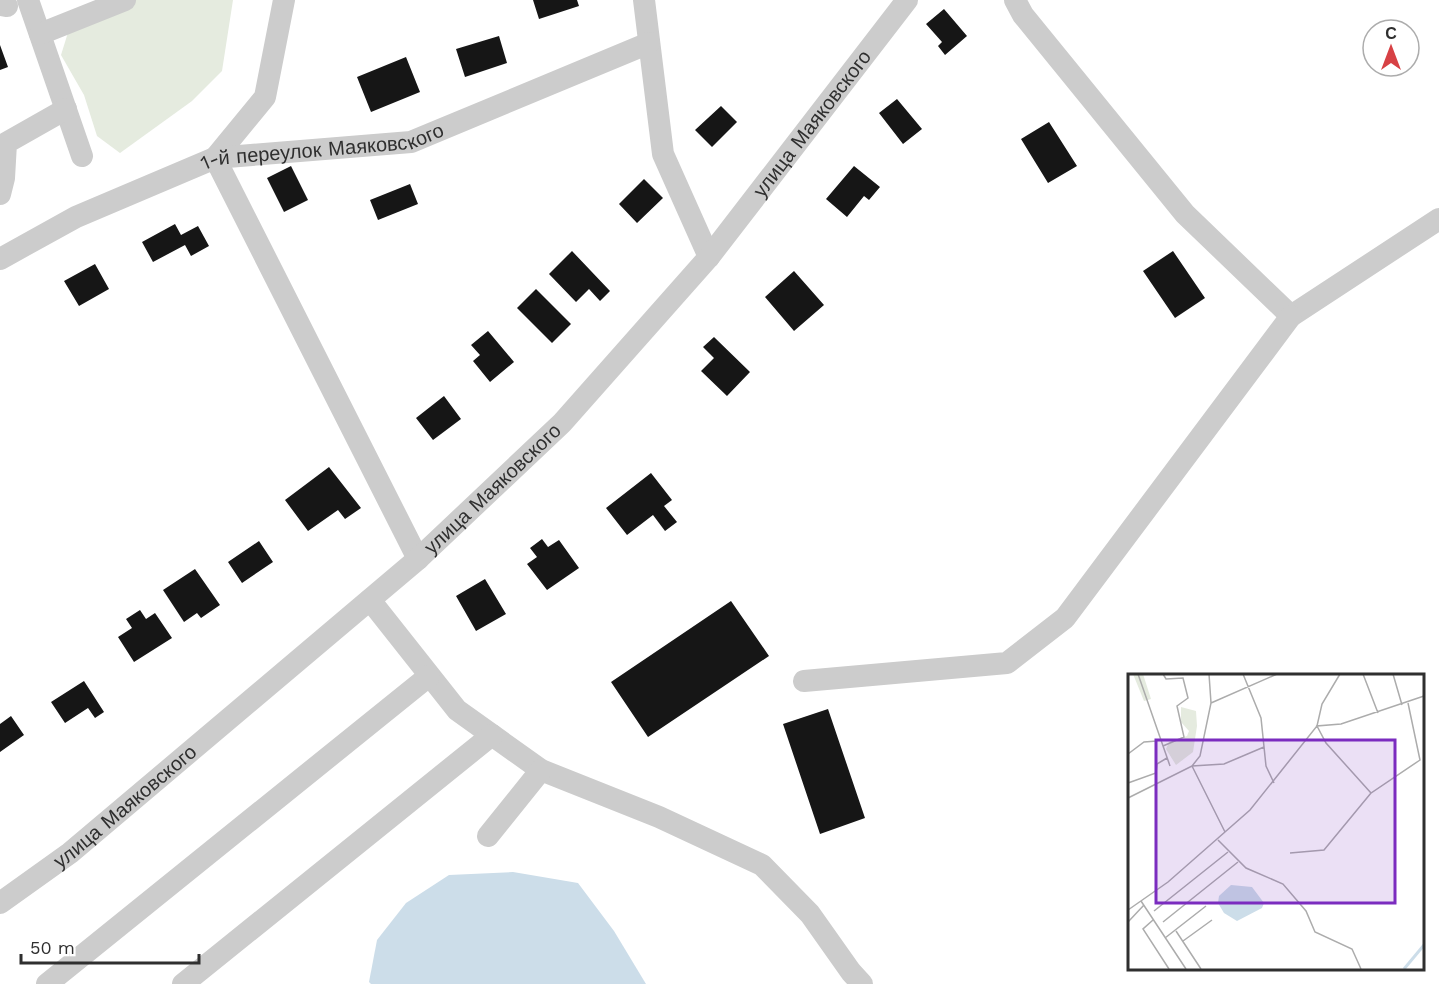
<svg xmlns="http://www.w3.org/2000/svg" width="1439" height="984" font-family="'Work Sans',sans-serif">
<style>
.green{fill:#e5ebdf}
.water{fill:#ccdde9}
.building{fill:#161616}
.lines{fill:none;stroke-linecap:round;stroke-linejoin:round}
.minor{stroke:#ccc;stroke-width:22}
.labels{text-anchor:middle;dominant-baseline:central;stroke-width:6;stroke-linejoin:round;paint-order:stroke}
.street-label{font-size:20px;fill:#2f2f2f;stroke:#fff}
.inset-river{fill:none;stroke:#ccdde9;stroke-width:3}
.inset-road{fill:none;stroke:#acacac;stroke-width:1.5}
.view{fill:#7b2cbf;fill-opacity:0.15;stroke:#7b2cbf;stroke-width:3}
.inset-edge{fill:none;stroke:#2f2f2f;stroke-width:3}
</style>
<rect width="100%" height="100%" fill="#fff"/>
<path class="green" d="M135,0H233L222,71L192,101L120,153L97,136L84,95L61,55L75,10Z"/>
<path class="water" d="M513,872L578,883L614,931L646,984H371L369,982L377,940L406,903L449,875Z"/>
<path class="building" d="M533,0H577L579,6L539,19Z
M944,9L967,36L945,55L938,46L942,42L926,24Z
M499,36L507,63L465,77L456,49Z
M0,45L8,67L0,70Z
M406,57L420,92L371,112L357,77Z
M897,99L922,129L903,144L879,113Z
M721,106L737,122L712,147L695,130Z
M1049,122L1077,166L1048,183L1021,139Z
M291,166L308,200L284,212L267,178Z
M854,166L880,187L869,200L864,196L847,217L826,199Z
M644,179L663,198L637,223L619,204Z
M410,184L418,204L378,220L370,200Z
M175,224L181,235L198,226L209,246L191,256L185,245L153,262L142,242Z
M572,251L610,291L600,301L589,289L576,302L549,274Z
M1173,251L1205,298L1175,318L1143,271Z
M95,264L109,289L79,306L64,281Z
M794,271L824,305L794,331L765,297Z
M536,289L571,324L552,343L517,308Z
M488,331L514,362L490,382L473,361L480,355L471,345Z
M714,337L750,372L727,396L701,371L714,358L703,347Z
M444,396L461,419L433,440L416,418Z
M329,467L361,508L345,519L338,510L308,531L285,500Z
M651,473L672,500L664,506L677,522L665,531L653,515L627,535L606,508Z
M542,539L548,547L559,540L579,568L547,590L527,564L537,557L530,548Z
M259,541L273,562L242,583L228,562Z
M195,569L220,605L201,618L197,613L184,622L163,590Z
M485,579L506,614L476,631L456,596Z
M731,601L769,656L648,737L611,682Z
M140,610L146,619L155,613L172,638L134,662L118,637L132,628L126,619Z
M84,681L104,712L95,718L88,708L65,723L51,702Z
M828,709L865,818L820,834L783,724Z
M11,716L24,735L0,752V724Z"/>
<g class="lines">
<g class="minor">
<path d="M28,0L82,156"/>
<path d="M644,0L663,154L709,257"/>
<path d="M1015,0L1023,15L1185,214L1291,316L1439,219"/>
<path d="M0,5L7,6"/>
<path d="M40,34L125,0"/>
<path d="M215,158L418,559"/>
<path d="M215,158L265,97L284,0"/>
<path d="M0,194L4,178L6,143L66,109"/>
<path id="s1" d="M0,259L76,217L215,158L411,142L649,43"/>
<path d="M370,600L457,710L541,770L659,817L762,865L810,914L851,972L862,984"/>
<path d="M804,681L1007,663L1065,618L1291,316"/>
<path d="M488,836L541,770"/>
<path id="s2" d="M0,903L70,853L418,559L562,423L709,257L907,0"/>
<path d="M47,984L429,676"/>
<path d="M183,984L492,735"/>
</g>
</g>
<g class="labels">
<g class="street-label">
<text stroke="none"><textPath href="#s2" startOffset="1130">улица Маяковского</textPath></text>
<text stroke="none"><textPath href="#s1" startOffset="346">1-й переулок Маяковского</textPath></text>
<text stroke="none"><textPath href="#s2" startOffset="644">улица Маяковского</textPath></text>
<text stroke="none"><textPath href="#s2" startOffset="158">улица Маяковского</textPath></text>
</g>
</g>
<g transform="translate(1128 674)">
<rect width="296" height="296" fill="#fff"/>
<path d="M5,0H15L23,25L16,27ZM53,33L68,37L69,52L65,78L48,91L38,75L41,68L59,62L61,57L53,48Z" fill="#e5ebdf"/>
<path d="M103,211L124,213L136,229L134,234L109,247L96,239L90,229L91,222Z" fill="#ccdde9"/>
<path class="inset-river" d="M276,295L296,271"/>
<path class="inset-road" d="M10,0L42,92M115,0L133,44L138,92L146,109M235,0L250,39M265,0L274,31M83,29L149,0M280,29L292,86L243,119L198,69L189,52L213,50L296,22M35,72L56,63L49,32L60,24L55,4L38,5L35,0M0,80L16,68L29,67M64,92L72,82L83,29L81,0M64,92L97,158M0,109L28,99L29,90L39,84M0,124L64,92L96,90L136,73M90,166L118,194L155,210L178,237L187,258L224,275L233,295M162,179L196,176L243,119M13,227L58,295M0,236L40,208L122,136L189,52L194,30L212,0M26,237L100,178M25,246L15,255L41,295M0,248L16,231M35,248L110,188M48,257L73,295M37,264L78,232M55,267L84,246"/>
<path class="view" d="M28,66H267V229H28Z"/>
<rect width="296" height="296" class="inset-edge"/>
</g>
<g transform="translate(1391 48)"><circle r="28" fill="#ffffff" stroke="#acacac" stroke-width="1.5"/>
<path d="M0-4.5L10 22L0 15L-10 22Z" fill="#d74145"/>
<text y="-9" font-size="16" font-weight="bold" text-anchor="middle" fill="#2f2f2f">С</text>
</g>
<path d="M21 954v9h178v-9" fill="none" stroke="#2f2f2f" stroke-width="3"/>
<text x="30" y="954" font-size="18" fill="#2f2f2f" stroke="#ffffff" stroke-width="4.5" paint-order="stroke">50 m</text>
</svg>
